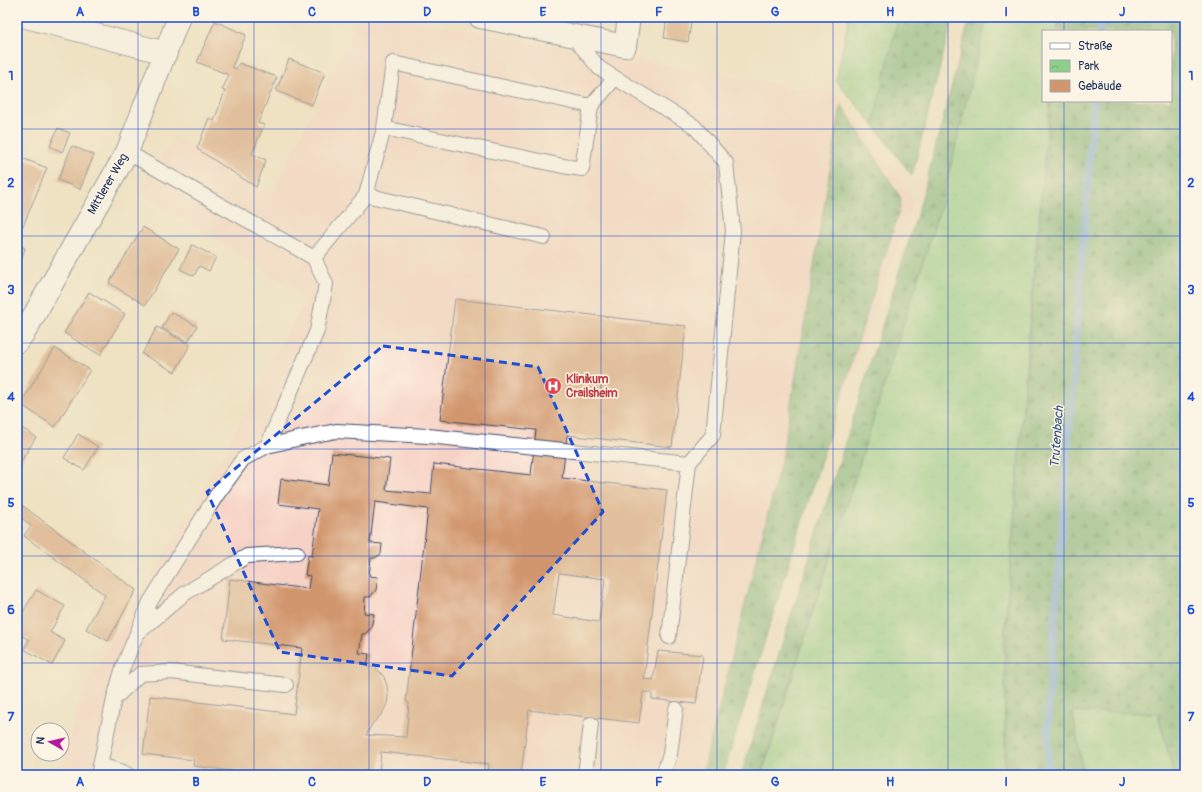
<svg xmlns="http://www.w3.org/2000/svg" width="1202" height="792" font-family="Pangolin,sans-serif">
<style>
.built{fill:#f6d1c5}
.grass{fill:url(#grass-tufts);stroke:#537f73}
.forest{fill:url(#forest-firs);stroke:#467069}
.park{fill:url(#park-crowns);stroke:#537f73}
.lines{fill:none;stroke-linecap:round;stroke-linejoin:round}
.stream{stroke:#70a7de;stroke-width:8}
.building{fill:#d1966d;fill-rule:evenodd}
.lane-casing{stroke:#3b4a6d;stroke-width:16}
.street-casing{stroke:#3b4a6d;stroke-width:24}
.lane{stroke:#fff;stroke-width:14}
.street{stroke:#fff;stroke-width:22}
.marked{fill:none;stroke:#1d4ed8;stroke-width:3;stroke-dasharray:8 5;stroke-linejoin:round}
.grid{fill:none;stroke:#1d4ed8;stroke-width:1;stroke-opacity:0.55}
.labels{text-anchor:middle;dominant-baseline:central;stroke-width:3;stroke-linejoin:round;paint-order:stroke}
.street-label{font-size:12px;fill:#1b2f5e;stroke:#fcf5e5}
.health-label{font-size:12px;font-weight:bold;fill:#be3a42;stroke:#fcf5e5;text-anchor:start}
.water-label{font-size:13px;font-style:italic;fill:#355384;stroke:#fcf5e5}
.neatline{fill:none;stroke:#1d4ed8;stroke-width:1.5}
.grid-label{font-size:13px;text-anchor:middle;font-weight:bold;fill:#1d4ed8}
</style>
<defs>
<pattern id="grass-tufts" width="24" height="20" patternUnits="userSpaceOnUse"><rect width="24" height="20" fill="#8bcf88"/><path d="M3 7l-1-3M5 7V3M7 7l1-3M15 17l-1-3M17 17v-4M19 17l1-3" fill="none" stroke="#77b278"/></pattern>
<pattern id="forest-firs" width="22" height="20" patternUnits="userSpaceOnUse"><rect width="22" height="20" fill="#70b274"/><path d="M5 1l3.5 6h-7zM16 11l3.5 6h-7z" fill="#5b9162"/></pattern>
<pattern id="park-crowns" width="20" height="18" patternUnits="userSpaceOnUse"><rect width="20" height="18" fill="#8bcf88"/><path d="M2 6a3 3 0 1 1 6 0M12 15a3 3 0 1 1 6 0" fill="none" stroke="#77b278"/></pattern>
</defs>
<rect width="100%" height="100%" fill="#fcf5e5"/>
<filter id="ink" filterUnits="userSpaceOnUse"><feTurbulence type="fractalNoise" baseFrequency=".025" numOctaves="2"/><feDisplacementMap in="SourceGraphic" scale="8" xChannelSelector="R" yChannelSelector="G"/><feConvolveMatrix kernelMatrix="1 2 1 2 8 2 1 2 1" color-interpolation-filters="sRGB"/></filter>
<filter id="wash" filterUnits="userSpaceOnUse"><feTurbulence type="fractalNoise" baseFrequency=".012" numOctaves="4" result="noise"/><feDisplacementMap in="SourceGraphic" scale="16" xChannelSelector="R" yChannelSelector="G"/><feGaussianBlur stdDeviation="0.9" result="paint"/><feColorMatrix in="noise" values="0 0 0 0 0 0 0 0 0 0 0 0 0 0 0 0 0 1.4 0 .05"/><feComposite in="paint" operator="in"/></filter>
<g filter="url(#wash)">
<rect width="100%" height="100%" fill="#efe2c2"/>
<path class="built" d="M358,17H395L839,95L914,200L711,775H61L81,693L210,476L307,297L139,192L174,136L197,149L256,187L273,193Z"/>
<path class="grass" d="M987,17H1058L1057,31H1043V101H1050L1033,277L1004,637L1005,775H762L942,202Z
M1073,712L1157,713L1174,775H1084Z"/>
<path class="forest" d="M898,17H953L912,176L873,124Z
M970,17H987L942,202L761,775H741L920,205Z
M1059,17H1185V775H1175L1158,713L1072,712L1083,775H1005V637L1034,277L1051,101H1171V31H1058Z
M841,104L901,198L900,208L723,775H702L782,457Z"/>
<path class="park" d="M849,17H898L873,124L836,81Z"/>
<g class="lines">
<path class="stream" d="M1100,31L1101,17
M1048,775V714L1094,101"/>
</g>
<g id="blocks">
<path class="building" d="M667,17H692L688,42L664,38Z
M215,21L246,35L232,67L236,69L239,63L277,77L258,123L264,125L252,154L266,160L256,187L197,149L209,118L214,121L225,91L222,90L229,75L197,62Z
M289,59L325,73L312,105L276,91Z
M58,128L70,133L62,152L50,146Z
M72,146L94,155L80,189L58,180Z
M17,156L47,168L23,226L17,224Z
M143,227L179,249L145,305L109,283Z
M17,245L25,248L21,261L17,260Z
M192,245L216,257L209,271L199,266L194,276L180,269Z
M89,292L125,314L100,355L64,333Z
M455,299L686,326L672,447L567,435L562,478L667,490L644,679L653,680L658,651L703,655L696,704L652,699V693L643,692L639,723L529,710L521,775H488L489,764L381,752L379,773L364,771V775H263L193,766L194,760L143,754L150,696L294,714L302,648L223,639L230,579L308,589L310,576L305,575L308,555L312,556L318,509L278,504L281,479L328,485L332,453L390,459L386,490L431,494L434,464L531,475L536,430L440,420ZM375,502L428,509L406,701L409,703L406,737L366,735L372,724L382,714L387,704L388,697L387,686L384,677L379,671L375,667H367L369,654L359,653L362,634H365L371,628L374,614L364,613L365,597H370L376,590L378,577L369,576L371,558H375L381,554L382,544L370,543ZM559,573L605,579L599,622L553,615Z
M171,312L197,326L188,342L162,328Z
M157,327L190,345L175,372L142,354Z
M55,348L90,370L55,427L20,404Z
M17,425L36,437L17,468Z
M78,434L98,447L84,470L64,458Z
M23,506L136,590L108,641L86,629L105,595L24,536L31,526L17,514Z
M36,590L65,606L50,632L65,641L52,665L24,649L29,640L17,633V622Z
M17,704L21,705L18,723H17Z"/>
</g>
</g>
<g filter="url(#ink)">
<use href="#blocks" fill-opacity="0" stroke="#3b4a6d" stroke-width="1"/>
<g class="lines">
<g class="lane-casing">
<path id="lane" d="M572,35L599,68L694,126L726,163L733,231L713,435L689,463L669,637
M384,128L393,63L591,106
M366,195L544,237
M314,258L366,195L384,128L563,166L582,169L591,106L615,78
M267,446L301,438L336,431L428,436L689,463
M138,633L184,594L247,556L297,553
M115,698L140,674L171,672L286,685
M100,765L123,772L128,775
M98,775L114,699L123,667L150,602L216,496L243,459L267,446L317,331L326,284L314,258L127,152
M585,775L591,724
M663,775L670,754L676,709"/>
</g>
<g class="street-casing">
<path id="street" d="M26,17L166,53
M480,17L625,46L629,17
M17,342L25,331L127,152L179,17"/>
</g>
<use href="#lane" class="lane"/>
<use href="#street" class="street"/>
</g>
</g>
<path d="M0 0H1202V792H0ZM383,346L538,367L603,512L452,676L280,652L207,492Z" fill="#efe2c2" fill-opacity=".55" fill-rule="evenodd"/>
<path class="marked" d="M383,346L538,367L603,512L452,676L280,652L207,492Z"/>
<path class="grid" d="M138,17V775M254,17V775M369,17V775M485,17V775M601,17V775M717,17V775M833,17V775M948,17V775M1064,17V31M1064,101V775M17,129H1185M17,236H1185M17,343H1185M17,449H1185M17,556H1185M17,663H1185"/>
<defs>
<g id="hospital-disc" transform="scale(0.9)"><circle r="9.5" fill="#e0444e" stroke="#fcf5e5"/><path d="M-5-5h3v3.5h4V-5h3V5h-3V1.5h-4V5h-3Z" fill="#fff"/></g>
</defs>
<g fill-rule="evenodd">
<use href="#hospital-disc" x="553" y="386"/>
</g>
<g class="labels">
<g class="street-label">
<text transform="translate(108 184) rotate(-60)">Mittlerer Weg</text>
</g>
<g class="health-label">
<text x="566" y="379">Klinikum<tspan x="566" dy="14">Crailsheim</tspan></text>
</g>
<g class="water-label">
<text transform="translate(1057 437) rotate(-86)">Trutenbach</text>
</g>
</g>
<rect width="1202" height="792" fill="none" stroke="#fcf5e5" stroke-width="44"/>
<rect x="1042" y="30" width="130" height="72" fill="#fcf5e5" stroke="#a2a6af"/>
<rect x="1050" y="43" width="20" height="6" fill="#ffffff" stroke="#a2a6af"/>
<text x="1078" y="50" font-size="12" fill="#1b2f5e">Straße</text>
<rect x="1050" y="60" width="20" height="12" fill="url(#park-crowns)" stroke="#a2a6af"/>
<text x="1078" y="70" font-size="12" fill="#1b2f5e">Park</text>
<rect x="1050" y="80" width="20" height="12" fill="#d1966d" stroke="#a2a6af"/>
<text x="1078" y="90" font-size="12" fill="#1b2f5e">Gebäude</text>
<g transform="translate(50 742) rotate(278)"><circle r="19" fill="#fcf5e5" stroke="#a2a6af"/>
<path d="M0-3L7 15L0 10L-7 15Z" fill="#b5179e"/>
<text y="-6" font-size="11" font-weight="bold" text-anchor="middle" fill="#1b2f5e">N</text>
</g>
<rect x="22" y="22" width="1158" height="748" class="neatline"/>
<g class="grid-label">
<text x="80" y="16">A</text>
<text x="196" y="16">B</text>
<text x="312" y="16">C</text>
<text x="427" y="16">D</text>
<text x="543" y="16">E</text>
<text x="659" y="16">F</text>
<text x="775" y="16">G</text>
<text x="890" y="16">H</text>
<text x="1006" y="16">I</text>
<text x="1122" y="16">J</text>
<text x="11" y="80">1</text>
<text x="1191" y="80">1</text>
<text x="11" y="187">2</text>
<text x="1191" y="187">2</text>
<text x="11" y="294">3</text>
<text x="1191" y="294">3</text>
<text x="11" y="401">4</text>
<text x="1191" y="401">4</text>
<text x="11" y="507">5</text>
<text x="1191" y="507">5</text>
<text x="11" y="614">6</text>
<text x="1191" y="614">6</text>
<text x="11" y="721">7</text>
<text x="1191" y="721">7</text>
<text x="80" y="786">A</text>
<text x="196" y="786">B</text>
<text x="312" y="786">C</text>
<text x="427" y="786">D</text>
<text x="543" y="786">E</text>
<text x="659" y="786">F</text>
<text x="775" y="786">G</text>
<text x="890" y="786">H</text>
<text x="1006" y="786">I</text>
<text x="1122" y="786">J</text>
</g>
</svg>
